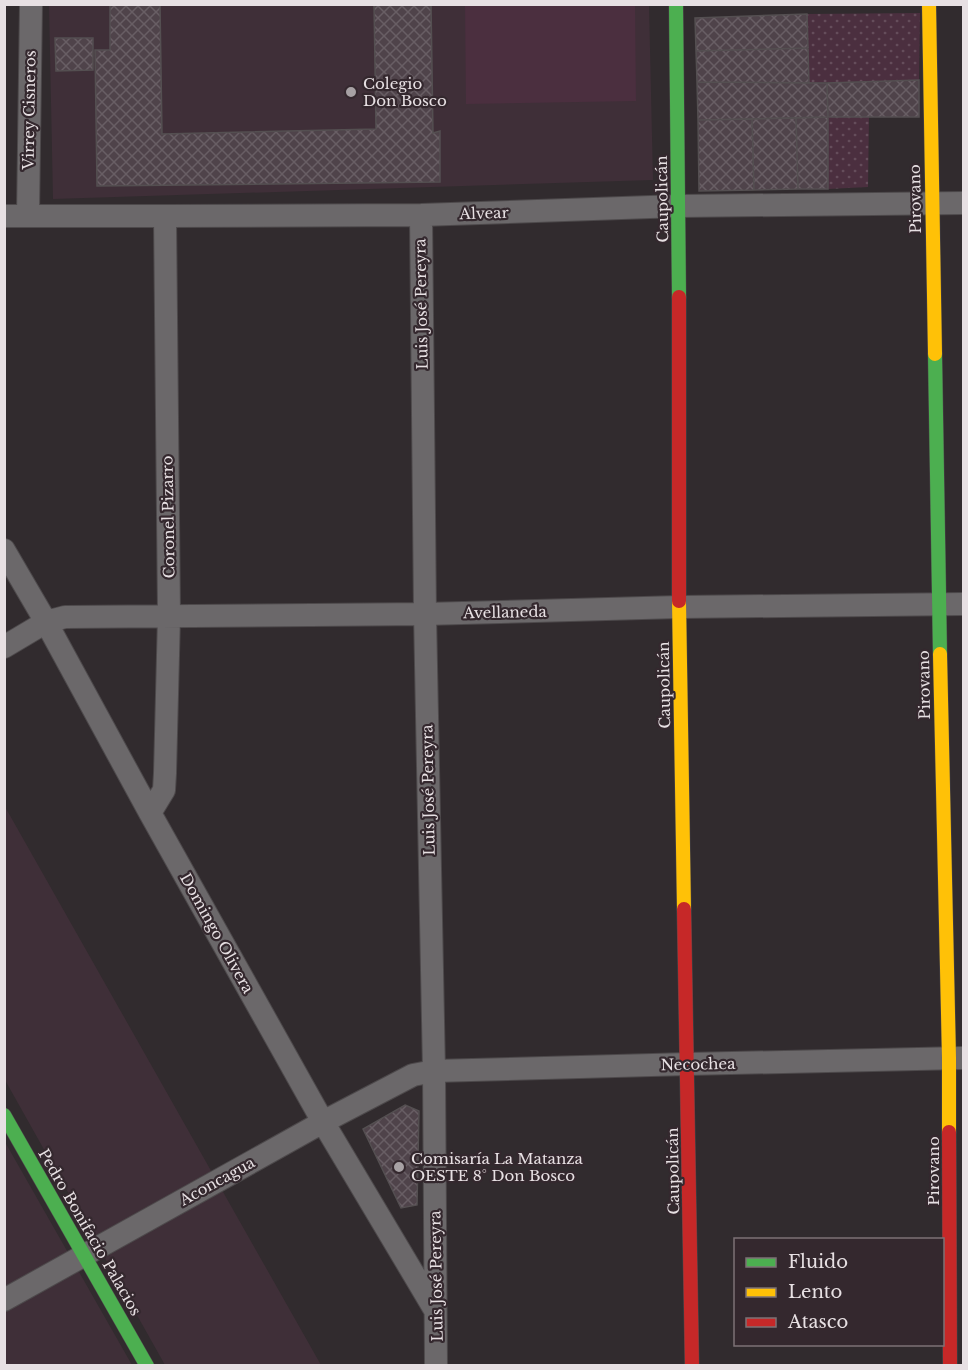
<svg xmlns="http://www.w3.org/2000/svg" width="968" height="1370" font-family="'Libre Baskerville',serif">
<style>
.built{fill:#3f2f38}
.grass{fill:url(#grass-dots)}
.garden{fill:#4b2f3f}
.building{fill:url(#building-cross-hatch);stroke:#544f51;stroke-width:1.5}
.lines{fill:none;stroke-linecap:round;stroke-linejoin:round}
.street-casing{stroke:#4d494b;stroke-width:24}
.fast-casing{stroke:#4d494b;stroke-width:15}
.slow-casing{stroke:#4d494b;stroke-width:15}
.jam-casing{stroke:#4d494b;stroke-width:15}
.street{stroke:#6b686a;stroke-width:22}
.fast{stroke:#4caf50;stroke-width:14}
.slow{stroke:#ffc107;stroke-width:14}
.jam{stroke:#c62828;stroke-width:14}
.poi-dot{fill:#a7a1a4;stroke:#34282e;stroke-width:2}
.labels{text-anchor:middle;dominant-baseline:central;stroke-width:4.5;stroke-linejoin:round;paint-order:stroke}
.poi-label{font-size:15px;fill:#e7e0e3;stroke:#34282e;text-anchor:start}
.street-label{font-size:15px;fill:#e7e0e3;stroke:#34282e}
</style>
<defs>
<pattern id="grass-dots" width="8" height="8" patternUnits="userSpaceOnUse" patternTransform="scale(1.5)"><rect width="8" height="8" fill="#4b2f3f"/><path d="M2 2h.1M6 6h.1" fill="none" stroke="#654d5b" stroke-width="1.8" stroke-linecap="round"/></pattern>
<pattern id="building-cross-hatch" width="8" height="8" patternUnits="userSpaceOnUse" patternTransform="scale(1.5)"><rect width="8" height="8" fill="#4f434a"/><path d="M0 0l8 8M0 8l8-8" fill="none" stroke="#685e64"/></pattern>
</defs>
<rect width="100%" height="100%" fill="#312b2e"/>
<path class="built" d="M49,5H649L653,180L53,199Z
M4,805L321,1365H165L5,1080Z
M5,1142L132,1365H5Z"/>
<path class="grass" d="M920,13L919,80L809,83L807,14Z
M828,117H869L868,187L828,189Z"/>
<path class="garden" d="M465,5H635L636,101L466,104Z"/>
<path class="building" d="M110,4H160L162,134L376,129L374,4H431L433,133L440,131V182L97,186L95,50H110Z
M807,14L808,48L696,51L695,18Z
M55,38H93V70L56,71Z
M808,48L809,83L697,82L696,51Z
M919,80V117H828L827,83Z
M697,82L827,83L828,117L698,120Z
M828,117V189H798L796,118Z
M796,118L798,189L754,190L752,119Z
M752,119L754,190L699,191L698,120Z
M405,1105L419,1111L417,1205L401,1208L363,1129Z"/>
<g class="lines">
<g class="street-casing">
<path id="street" d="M28,215L31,4
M421,215L425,614L434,1071L436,1366
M4,216H165L421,215L679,206L964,203
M4,550L46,622L150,813L323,1122L435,1310
M4,647L46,622L65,617L425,614L679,607L964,604
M150,813L164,790L165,773L169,616L165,216
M4,1300L323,1122L413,1075L434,1071L688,1064L962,1058"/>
</g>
<g class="fast-casing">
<path id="fast" d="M676,4L679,297
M935,354L940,654
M4,1115L147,1366"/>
</g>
<g class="slow-casing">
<path id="slow" d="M929,4L935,354
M679,601L684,909
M940,654L949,1058V1132"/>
</g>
<g class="jam-casing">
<path id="jam" d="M679,297V601
M684,909L692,1366
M949,1132L950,1366"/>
</g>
<use href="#street" class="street"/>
<use href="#fast" class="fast"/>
<use href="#slow" class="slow"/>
<use href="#jam" class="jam"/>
</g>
<g class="poi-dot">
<circle cx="351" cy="92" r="6"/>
<circle cx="399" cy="1167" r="6"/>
</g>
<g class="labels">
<g class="poi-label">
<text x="363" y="83">Colegio<tspan x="363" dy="17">Don Bosco</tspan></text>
<text x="411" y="1158">Comisaría La Matanza<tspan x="411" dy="17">OESTE 8° Don Bosco</tspan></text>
</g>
<g class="street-label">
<text transform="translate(29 110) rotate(-89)">Virrey Cisneros</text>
<text transform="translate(662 199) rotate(-91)">Caupolicán</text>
<text transform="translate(915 199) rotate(-91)">Pirovano</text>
<text transform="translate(484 213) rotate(-2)">Alvear</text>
<text transform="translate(421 304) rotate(-91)">Luis José Pereyra</text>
<text transform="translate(168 517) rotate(-91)">Coronel Pizarro</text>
<text transform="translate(505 612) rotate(-1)">Avellaneda</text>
<text transform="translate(664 685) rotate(-91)">Caupolicán</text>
<text transform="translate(924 685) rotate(-91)">Pirovano</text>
<text transform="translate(428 790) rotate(-91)">Luis José Pereyra</text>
<text transform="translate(217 933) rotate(61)">Domingo Olivera</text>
<text transform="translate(698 1064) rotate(-1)">Necochea</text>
<text transform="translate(673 1171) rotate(-91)">Caupolicán</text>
<text transform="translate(933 1171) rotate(-90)">Pirovano</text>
<text transform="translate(217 1181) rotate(-29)">Aconcagua</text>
<text transform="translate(90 1232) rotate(60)">Pedro Bonifacio Palacios</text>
<text transform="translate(436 1276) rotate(-91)">Luis José Pereyra</text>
</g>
</g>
<rect width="968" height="1370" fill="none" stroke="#e7e0e3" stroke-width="12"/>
<rect x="734" y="1238" width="210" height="108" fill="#34282e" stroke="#7c7276" stroke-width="1.5"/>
<rect x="746" y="1258" width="30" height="9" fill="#4caf50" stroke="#7c7276" stroke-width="1.5"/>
<text x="788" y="1268" font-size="18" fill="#e7e0e3">Fluido</text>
<rect x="746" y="1288" width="30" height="9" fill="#ffc107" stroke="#7c7276" stroke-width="1.5"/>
<text x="788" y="1298" font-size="18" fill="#e7e0e3">Lento</text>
<rect x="746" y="1318" width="30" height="9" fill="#c62828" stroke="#7c7276" stroke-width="1.5"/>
<text x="788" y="1328" font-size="18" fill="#e7e0e3">Atasco</text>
</svg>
